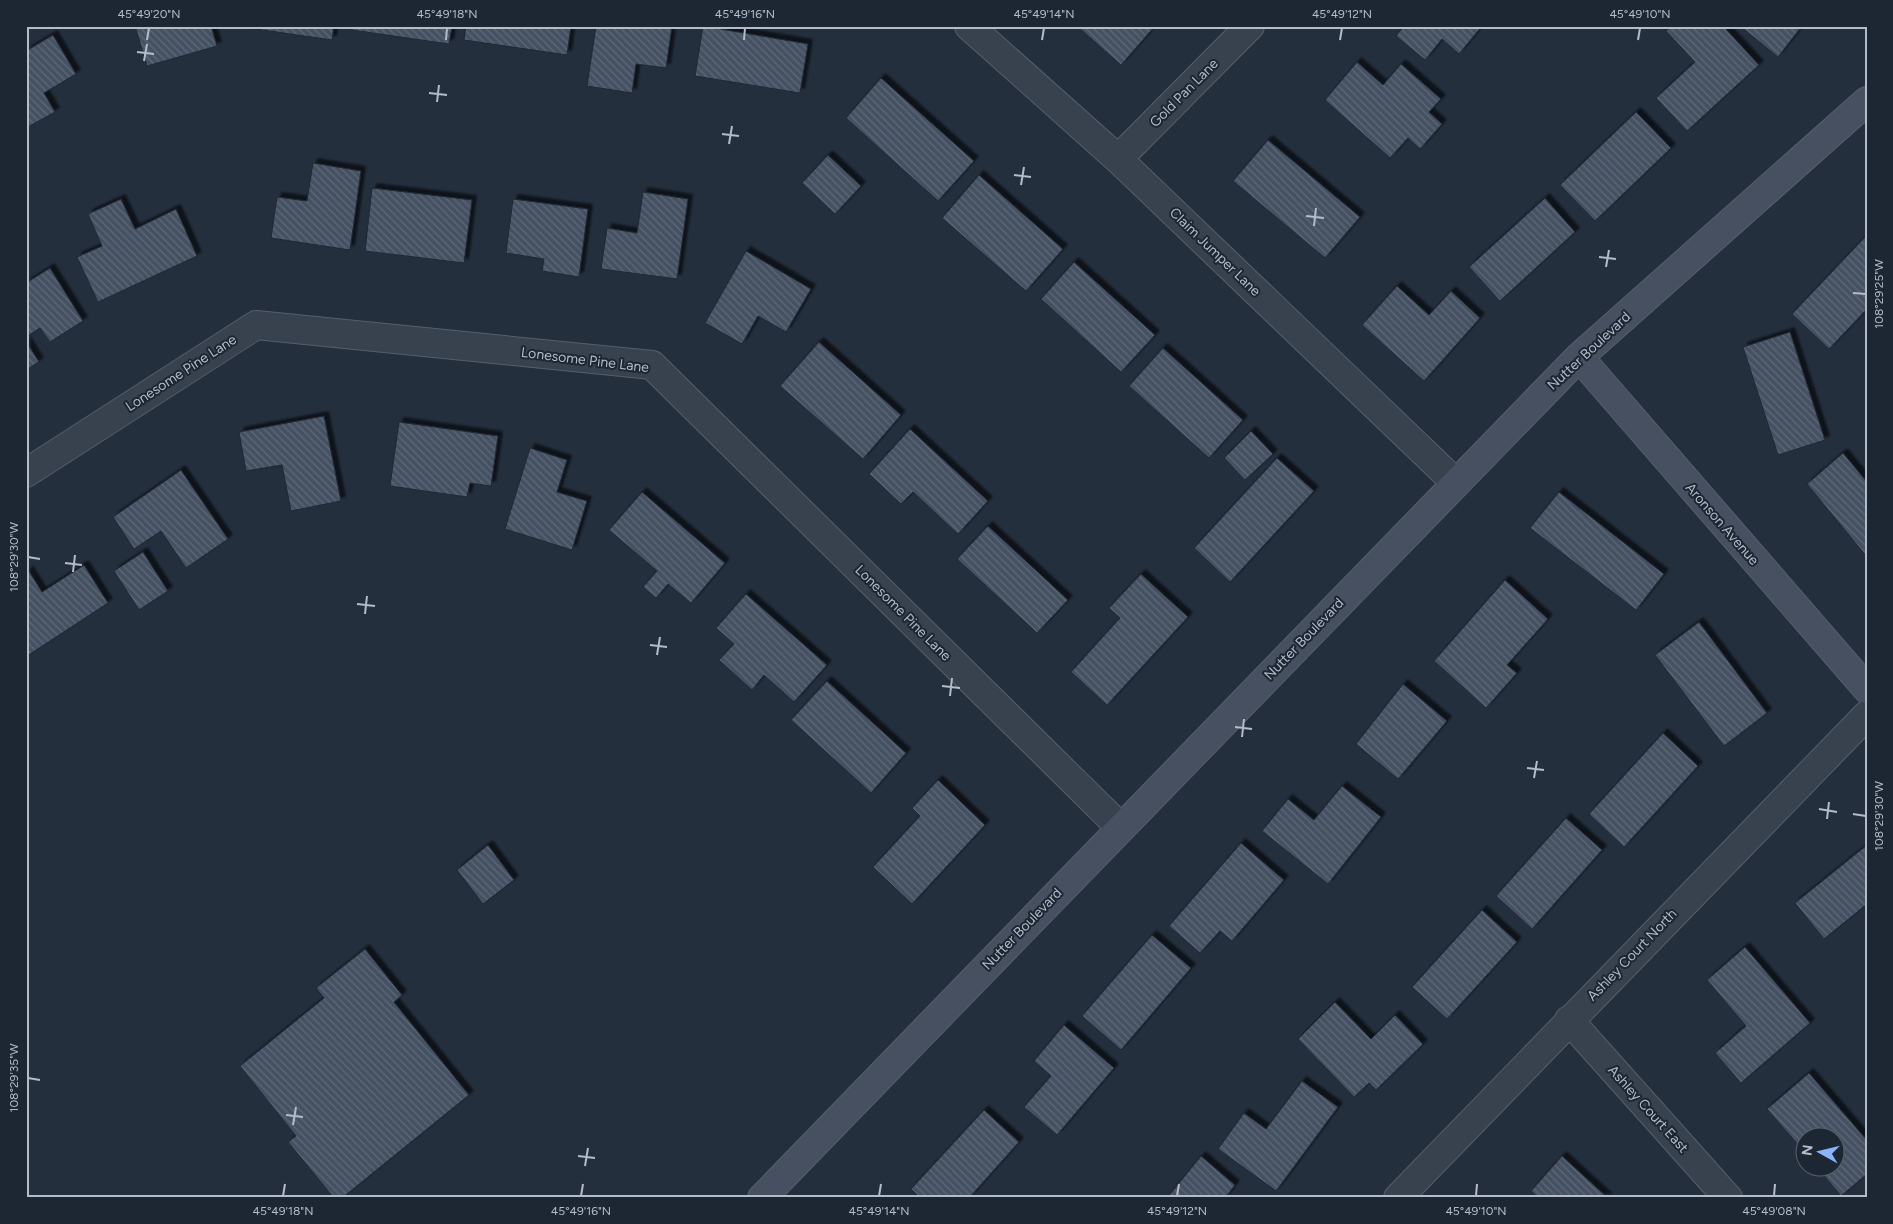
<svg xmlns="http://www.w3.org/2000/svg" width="1893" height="1224" font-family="Figtree,sans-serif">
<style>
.building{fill:url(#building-back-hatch);stroke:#1f2835;filter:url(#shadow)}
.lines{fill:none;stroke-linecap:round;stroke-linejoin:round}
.street-casing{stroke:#565f6c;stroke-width:30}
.secondary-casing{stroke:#565f6c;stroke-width:30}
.street{stroke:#38414e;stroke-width:28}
.secondary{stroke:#465061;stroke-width:28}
.ticks{fill:none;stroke:#b4bcc9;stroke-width:2}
.labels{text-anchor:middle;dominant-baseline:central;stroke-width:4;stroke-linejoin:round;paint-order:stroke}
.street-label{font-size:14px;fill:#b4bcc9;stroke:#1d2633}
.neatline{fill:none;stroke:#b4bcc9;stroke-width:2}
.ticks-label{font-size:12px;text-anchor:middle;fill:#b4bcc9}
</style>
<defs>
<pattern id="building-back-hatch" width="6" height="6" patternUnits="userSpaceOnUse" patternTransform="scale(1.25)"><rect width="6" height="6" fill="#455162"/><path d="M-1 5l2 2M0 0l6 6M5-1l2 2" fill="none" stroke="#5d6877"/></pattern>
<filter id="shadow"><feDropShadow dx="4.5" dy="-4.5" stdDeviation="1" flood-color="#0009"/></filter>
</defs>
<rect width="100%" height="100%" fill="#242f3e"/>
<path class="building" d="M135,26H211L217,46L147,66Z
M235,26H334L332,40Z
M352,26H452L449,44L352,30Z
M466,26H571L567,55L464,40Z
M596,26H672L666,68L636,64L632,93L587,86Z
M703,26L808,44L800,93L695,76Z
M1077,26H1155L1121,65Z
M1404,26H1482L1459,54L1442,39L1425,60L1396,36Z
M1671,26H1723L1759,65L1687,131L1656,98L1695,62L1666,31Z
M1740,26H1802L1778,57Z
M53,35L76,74L44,93L55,112L26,128V51Z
M1357,62L1383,85L1401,64L1441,99L1429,112L1442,124L1420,149L1408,138L1390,158L1325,100Z
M881,78L974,161L938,201L846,118Z
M1636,112L1671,148L1595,221L1560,185Z
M1268,140L1360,217L1325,258L1233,181Z
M828,155L861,186L835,214L802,183Z
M313,163L361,171L350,250L271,238L277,197L307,201Z
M979,175L1063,249L1026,291L942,218Z
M372,188L472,200L464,263L365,251Z
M643,192L688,199L677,279L601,269L607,228L637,233Z
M1545,198L1575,232L1500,301L1469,267Z
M121,199L135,229L176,209L197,256L98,302L77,257L102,246L88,214Z
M513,199L588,209L579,277L542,271L544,259L506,253Z
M1867,235V309L1829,349L1792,314Z
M746,251L811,289L786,332L758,316L742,344L705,323Z
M1074,262L1155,335L1121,372L1041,299Z
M50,268L83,321L50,342L40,328L26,337V283Z
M1397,286L1429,315L1451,291L1480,318L1424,381L1362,325Z
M1790,332L1825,440L1778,455L1743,347Z
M26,341L39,362L26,370Z
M819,342L901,415L863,459L780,386Z
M1163,348L1243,420L1209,458L1129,386Z
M324,416L341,501L291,511L282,465L246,471L239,432Z
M399,422L498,436L491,486L470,483L467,497L390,486Z
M910,429L988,501L958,534L913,492L901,504L869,474Z
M1251,431L1273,454L1245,480L1224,458Z
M530,448L567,460L557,492L587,501L572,550L505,529Z
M1843,453L1867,482V557L1807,484Z
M1277,458L1314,491L1230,582L1194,548Z
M181,470L228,539L186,568L161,531L134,549L113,517Z
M642,492L725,563L691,603L668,584L656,598L643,587L657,571L609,530Z
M1559,492L1664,574L1636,610L1530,528Z
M988,526L1068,600L1037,633L957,559Z
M143,552L168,591L139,610L114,571Z
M84,565L108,603L27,656L26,573L29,571L42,592Z
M1141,574L1188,617L1107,705L1071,672L1120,618L1109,608Z
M1505,580L1548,619L1507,665L1517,673L1486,708L1434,661Z
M746,594L827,665L794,702L764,675L752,690L719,660L734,644L716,628Z
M1699,622L1767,713L1724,746L1655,655Z
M827,681L906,753L871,793L791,720Z
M1403,684L1447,721L1398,779L1356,744Z
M1663,733L1698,766L1624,847L1589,814Z
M938,780L985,825L912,904L873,867L920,816L912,808Z
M1342,786L1381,817L1328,884L1262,831L1288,799L1314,820Z
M1566,818L1602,850L1532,929L1496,896Z
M1241,843L1284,880L1232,941L1220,931L1200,953L1169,926Z
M488,845L514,880L483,904L457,870Z
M1867,845V904L1824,939L1795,903Z
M1482,910L1517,942L1447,1019L1412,987Z
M1152,935L1191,968L1121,1050L1082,1016Z
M1745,947L1810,1023L1741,1083L1715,1053L1746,1026L1707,980Z
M365,949L402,995L394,1002L469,1095L342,1198H334L288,1142L296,1136L240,1066L324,998L316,988Z
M1335,1002L1371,1039L1395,1015L1423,1044L1376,1090L1369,1083L1354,1097L1298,1039Z
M1064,1025L1114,1068L1057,1135L1024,1107L1051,1076L1034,1061Z
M1809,1073L1865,1138L1867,1136V1174L1841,1196L1816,1166H1836V1136H1806V1154L1767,1109Z
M1302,1081L1338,1107L1276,1191L1218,1149L1244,1113L1266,1129Z
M984,1110L1019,1142L969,1198H920L911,1189Z
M1201,1156L1235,1185L1225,1198H1167Z
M1562,1156L1608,1198H1539L1531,1191Z"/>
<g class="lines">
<g class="street-casing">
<path id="street" d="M969,26L1118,159L1456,483
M1118,159L1250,26
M26,473L256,325L652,365L1120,827
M1569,1020L1728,1198
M1398,1198L1867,715"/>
</g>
<g class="secondary-casing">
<path id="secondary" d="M1579,357L1867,689
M762,1198L1579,357L1867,101"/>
</g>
<use href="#street" class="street"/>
<use href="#secondary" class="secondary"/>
</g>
<path class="ticks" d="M147,40L149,28M446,40L447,28M744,40L745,28M1042,40L1044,28M1340,40L1342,28M1638,40L1640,28M137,52L154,54M144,61L147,44M429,93L447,95M437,102L439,85M722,134L739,136M729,144L732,126M1014,175L1031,177M1021,185L1024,167M1306,216L1324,218M1314,226L1316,208M1599,257L1616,259M1606,267L1609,250M1853,293L1866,294M28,557L40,559M65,563L82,565M73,572L75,555M357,604L375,606M365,614L367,596M650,645L667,647M657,655L660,637M942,686L960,688M950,696L952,678M1235,727L1252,729M1242,737L1244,719M1527,768L1544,770M1534,778L1537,761M1819,809L1837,812M1853,814L1866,816M1827,819L1829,802M28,1078L40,1080M286,1115L303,1117M293,1125L296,1107M578,1156L595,1158M585,1166L588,1148M283,1196L285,1184M581,1196L583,1184M879,1196L881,1184M1177,1196L1179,1184M1476,1196L1477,1184M1774,1196L1775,1184"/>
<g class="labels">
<g class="street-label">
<text transform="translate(1184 93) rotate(-45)">Gold Pan Lane</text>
<text transform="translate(1215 252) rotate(44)">Claim Jumper Lane</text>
<text transform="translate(1589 351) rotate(-43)">Nutter Boulevard</text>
<text transform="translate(585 360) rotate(7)">Lonesome Pine Lane</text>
<text transform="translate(181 373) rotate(-33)">Lonesome Pine Lane</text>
<text transform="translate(1722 524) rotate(49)">Aronson Avenue</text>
<text transform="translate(903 613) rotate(45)">Lonesome Pine Lane</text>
<text transform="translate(1304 639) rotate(-46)">Nutter Boulevard</text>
<text transform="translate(1022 929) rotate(-46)">Nutter Boulevard</text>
<text transform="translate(1632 955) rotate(-46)">Ashley Court North</text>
<text transform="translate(1648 1109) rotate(48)">Ashley Court East</text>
</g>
</g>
<rect width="1893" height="1224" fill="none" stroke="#1d2633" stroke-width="55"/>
<g transform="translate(1820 1152) rotate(278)"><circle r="24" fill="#1d2633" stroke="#59626f"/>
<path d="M0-4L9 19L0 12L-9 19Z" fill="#8ab4f8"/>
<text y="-8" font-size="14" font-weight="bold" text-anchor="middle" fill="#b4bcc9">N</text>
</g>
<rect x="28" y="28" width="1838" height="1168" class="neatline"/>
<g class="ticks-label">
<text x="149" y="18">45°49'20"N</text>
<text x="447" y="18">45°49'18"N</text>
<text x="745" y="18">45°49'16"N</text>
<text x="1044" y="18">45°49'14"N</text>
<text x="1342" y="18">45°49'12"N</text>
<text x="1640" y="18">45°49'10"N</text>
<text transform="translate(1879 294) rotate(-90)" y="4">108°29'25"W</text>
<text transform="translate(14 557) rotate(-90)" y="4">108°29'30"W</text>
<text transform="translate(1879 816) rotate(-90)" y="4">108°29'30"W</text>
<text transform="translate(14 1078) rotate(-90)" y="4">108°29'35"W</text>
<text x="283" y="1215">45°49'18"N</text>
<text x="581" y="1215">45°49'16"N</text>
<text x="879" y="1215">45°49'14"N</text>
<text x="1177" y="1215">45°49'12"N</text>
<text x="1476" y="1215">45°49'10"N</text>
<text x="1774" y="1215">45°49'08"N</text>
</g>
</svg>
